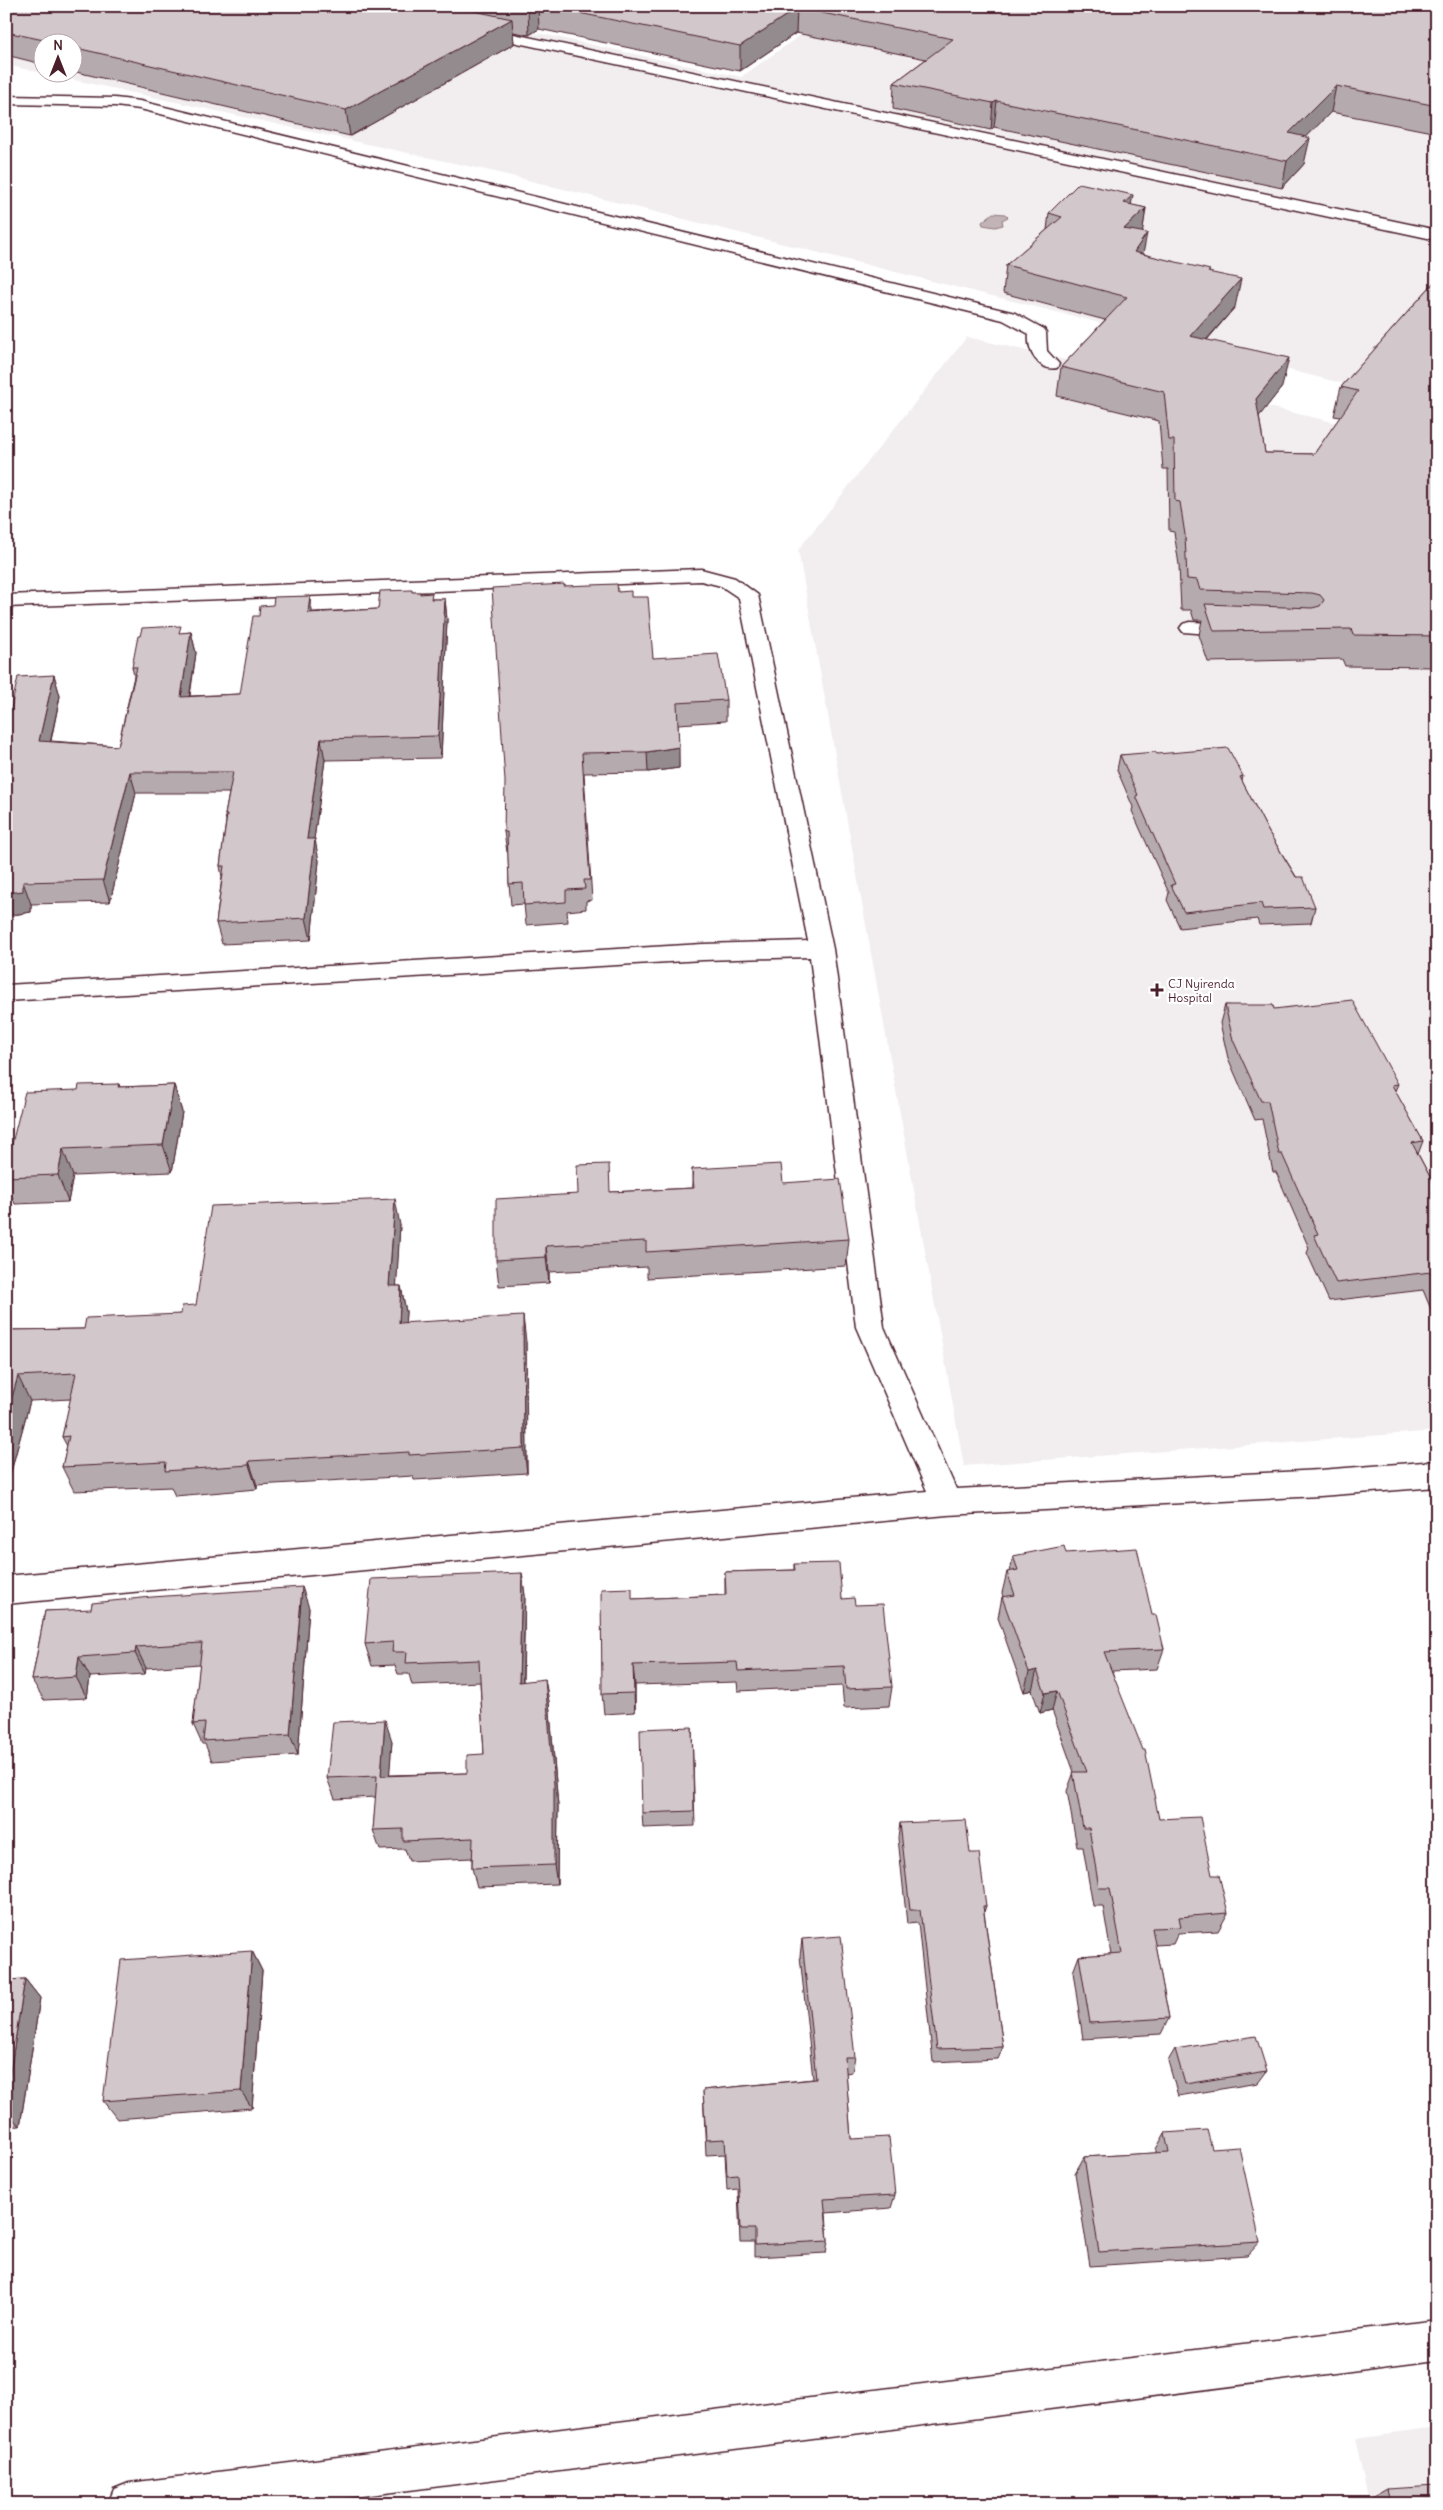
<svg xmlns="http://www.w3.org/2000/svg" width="1443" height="2510" font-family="Delius,sans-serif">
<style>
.built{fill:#f2eeef;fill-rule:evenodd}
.water{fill:#c1b3b6;stroke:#91787e}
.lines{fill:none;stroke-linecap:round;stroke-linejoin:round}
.street-casing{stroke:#4a1f2b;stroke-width:3}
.street{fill:#fff;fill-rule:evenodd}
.wall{fill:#b5abaf;stroke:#4a1f2b}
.shaded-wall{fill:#938b8e;stroke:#4a1f2b}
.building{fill:#d2c7cb;stroke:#4a1f2b}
.poi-dot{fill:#4a1f2b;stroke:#fff;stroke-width:2}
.labels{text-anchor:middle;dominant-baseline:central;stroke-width:4.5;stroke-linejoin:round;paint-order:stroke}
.poi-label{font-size:12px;fill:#4a1f2b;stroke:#fff;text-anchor:start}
</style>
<rect width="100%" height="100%" fill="#fff"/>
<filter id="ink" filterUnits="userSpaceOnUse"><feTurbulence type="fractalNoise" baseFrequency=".02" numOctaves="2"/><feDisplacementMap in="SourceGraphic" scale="10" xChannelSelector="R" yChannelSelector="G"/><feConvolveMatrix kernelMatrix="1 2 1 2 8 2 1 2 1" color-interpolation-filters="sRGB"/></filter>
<g filter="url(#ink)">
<path class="built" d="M6,6L533,32L741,77L842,6H1437V407L495,172L6,65ZM42,42H72V72H42Z
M967,337L1437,446V1431L964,1466L798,550Z
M1437,2428V2504H1369L1355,2439Z"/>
<path class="water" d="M993,213L1005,214L1008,217L1002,220L1003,225L995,227L983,225L982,222Z"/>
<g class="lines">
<g class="street-casing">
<path id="street" d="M476,26L1437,230V240L471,33L470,30L471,27Z
M6,96L115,98L140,101L1015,313L1044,329L1046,332L1047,351L1059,364L1057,368C1038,372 1027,350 1029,334L1003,320L140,109L115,106L6,104Z
M701,569L735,578L758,595L833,949L884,1327L956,1489L1320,1470L1437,1461V1487L1320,1496L947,1515L6,1604V1576L927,1491L856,1327L810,957L703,960L6,1001V985L703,944L808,941L739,598L721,586L701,581L6,607V595Z
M1190,622L1237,624L1244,626L1247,630L1244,634L1237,636L1183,632L1180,628L1183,624Z
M1437,2320V2360L299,2504H108L114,2489L129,2483Z"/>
</g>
<use href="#street" class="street"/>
</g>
<path class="wall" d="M6,6H1437V133L1331,112L1306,137L1304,164L1282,188L994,127L991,130L893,109L894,83L926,59L796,33L740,71L539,29L529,35L513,32L514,44L350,136L72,71V42H42V64L6,55Z
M1131,205L1146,208L1142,232L1143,254L1210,272L1235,307L1207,340L1282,387L1259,416L1265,453L1314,454L1340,417L1334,416L1341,387L1437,279V667L1345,666L1342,659L1208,662L1199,635L1202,620H1194L1191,610H1181L1179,565L1174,532L1169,531L1168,469H1163L1159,421L1057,396L1061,367L1105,320L1003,293L1006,265L1047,230L1049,213Z
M564,586L618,592L631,597L653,658L726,700V721L678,724L679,768L648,772L584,773L592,900L586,901V909L567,911L568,922L526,925L524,904L511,905L509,884L508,852H507L504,832Z
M412,592L420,594L432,599H445L447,620L441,758L325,760L314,839L319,861L311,940L222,944L216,923L222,877L220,866L226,821L225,815L229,793H136L110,902L31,904V912L6,916L9,717L54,675L60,696L51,741L118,746L134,676L132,667L182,633L191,632L196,653L190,696L240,694L313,612L378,609Z
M1157,754L1243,776L1242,781L1268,831L1315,907L1311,923L1259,925L1257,919L1180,928L1167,900L1169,893L1132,811L1133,807L1117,770L1120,755Z
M1225,1005L1274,1009L1398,1084L1395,1091L1423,1141L1418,1154L1437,1190V1324L1423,1290L1329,1301L1307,1253L1309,1248L1276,1172H1273L1262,1119L1255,1120L1228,1058L1220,1023Z
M119,1084L120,1087L174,1085L182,1112L172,1172L73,1176L68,1202L15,1204L6,1183V1167L78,1090Z
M692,1169L783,1183L849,1239L846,1266L647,1278V1267L549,1272V1283L499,1286L496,1260L611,1192L692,1188Z
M400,1225L396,1286H401L406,1312L405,1323L526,1342L527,1473L414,1480L413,1476L257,1485V1489L175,1496L171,1487L74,1491L62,1467L67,1446L62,1437L71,1399L30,1401L6,1490V1330L84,1329L181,1314L196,1305Z
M1066,1553L1152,1615L1164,1649L1157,1669L1112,1671L1159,1819L1212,1875L1228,1913L1218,1931L1178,1933L1173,1944L1155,1945L1169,2018L1161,2034L1083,2039L1073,1972L1079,1956L1111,1954L1103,1906H1093L1083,1847H1077L1067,1791L1074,1772L1052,1710L1040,1713L1032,1690L1024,1692L998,1618L1002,1597H1003L1002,1593L1007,1572H1010L1013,1556Z
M794,1564L842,1599L855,1605L892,1687L889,1706L844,1708L842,1686L738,1691L737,1682L635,1685V1712L604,1714L602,1694L633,1599L725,1595V1572L794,1570Z
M522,1573L525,1596L523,1682L549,1701L558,1806L557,1884L477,1887L472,1868V1858L409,1861L405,1849L380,1850L373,1830L376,1797L335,1799L327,1778L392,1741L389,1775L467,1773L484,1754L480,1682L412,1685L409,1674H398L395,1665L372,1666L365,1644Z
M309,1608L298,1755L212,1761L205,1744H202L193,1724L200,1664L146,1668L145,1674L90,1677L87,1698L44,1700L32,1680L45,1611Z
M692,1727L695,1826L643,1828L642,1813Z
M900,1823L970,1853L986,1906L984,1912L1003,2047L998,2059L933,2062L918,1923L907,1924L898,1838Z
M802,1939L855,2057L852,2072L846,2073L851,2139L895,2195L891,2208L826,2213L828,2241L826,2253L754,2257V2242H740L738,2189L727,2190L725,2154L706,2155L703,2090L813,2079L800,1956Z
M252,1951L262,1971L252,2108L117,2119L103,2101Z
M25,1979L40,1998L20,2126L6,2127V1980Z
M1175,2049L1267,2071L1258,2083L1178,2096L1168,2061Z
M1165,2133L1212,2149L1260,2242L1247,2256L1090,2266L1075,2173L1084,2157L1156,2153V2149Z
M1387,2489L1437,2504H1372L1371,2498Z"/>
<path class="shaded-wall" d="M535,6H538L539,29L529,35L528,10Z
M797,8L796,33L740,71V46Z
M512,19L514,44L350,136L346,110Z
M1336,86L1331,112L1284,160L1289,133Z
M997,101L994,127L991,130L993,103Z
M1310,138L1304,164L1282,188L1287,161Z
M1133,195L1128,222L1124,203Z
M1146,208L1142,236L1124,229Z
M1147,233L1142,260L1134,252Z
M1241,279L1235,307L1184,365L1190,336Z
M1289,358L1282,387L1250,428L1256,399Z
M310,596L313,617L308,613Z
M445,599L447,620L441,758L438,736Z
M191,632L196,653L186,718L181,697Z
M54,675L60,696L46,762L39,741Z
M321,739L325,760L311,861L307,839Z
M679,747V768L648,772L647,752Z
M130,772L136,793L110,902L103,880Z
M315,839L319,861L311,940L306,918Z
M23,882L31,904V912L6,916V893Z
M174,1085L182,1112L172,1172L163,1145Z
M63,1149L73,1176L68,1202L58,1175Z
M395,1199L400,1225L395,1312L389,1286Z
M546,1246L549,1272V1283L546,1257Z
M401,1286L406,1312L404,1349L399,1323Z
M523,1316L526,1342L527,1473L524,1448Z
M18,1376L30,1401L6,1490V1418Z
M249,1461L257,1485V1489L249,1465Z
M522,1573L525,1596L522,1704L519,1682Z
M302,1587L309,1608L298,1755L290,1735Z
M136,1647L146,1668L145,1674L135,1653Z
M79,1657L90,1677L87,1698L76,1677Z
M633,1665L635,1685V1712L634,1693Z
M1037,1670L1032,1690L1024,1692L1029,1672Z
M545,1679L549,1701L558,1806L557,1884L554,1865Z
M1057,1691L1052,1710L1040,1713L1045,1693Z
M385,1720L392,1741L388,1796L381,1776Z
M252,1951L262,1971L252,2108L241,2091Z
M25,1979L40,1998L20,2126L6,2111V2097Z"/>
<path class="building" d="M6,6H451L512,19L346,110L72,47V42H53L6,32Z
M508,6H535L528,10Z
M545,6H1437V106L1336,86L1289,133L1310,138L1287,161L997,101L993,103L894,83L953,39L797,8L740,46Z
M1079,183L1133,195L1124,203L1146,208L1124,229L1147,233L1134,252L1210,270L1208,272L1241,279L1190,336L1289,358L1256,399L1265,453L1314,454L1358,391L1341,387L1437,279V636L1353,635L1351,629L1214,631L1205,604L1312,608L1320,606L1324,600L1320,595L1312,593L1200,590L1197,580L1187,579L1185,535L1180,502L1175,501L1174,440H1169L1164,392L1061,367L1127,297L1006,265L1062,217L1049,213Z
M564,584V586L617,584L618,592L631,591V597H648L653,658L718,654L726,700L677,703L679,747L647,752L582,753L590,880H584L585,889L566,890V902L524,905L523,883L509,884L507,832H504L505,781L492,588Z
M412,590V592H420V594L432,593L431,599H445L438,736L321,739L307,839H315L306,918L216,923L224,866H220L227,815H225L233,772H130L103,880L23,882V891L6,893V718L9,717L18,677L54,675L39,741L118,746L137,667H132L138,636H140L142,628L181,626L179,633L191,632L181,697L240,694L253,616H259L260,606L273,605L274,597L310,596L308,613L378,609L380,591Z
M1228,748L1243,776L1240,777L1268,831L1296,877H1303L1315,907L1263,909L1261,903L1184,912L1171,885L1175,884L1136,796L1138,795L1120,755L1155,752L1157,754Z
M1352,1000L1398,1084L1392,1085L1423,1141L1412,1143L1437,1190V1286L1431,1272L1336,1283L1314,1235L1318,1234L1282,1154H1279L1268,1101H1261L1233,1040L1225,1005H1273L1274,1009Z
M119,1084L118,1087L174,1085L163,1145L63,1149L58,1175L6,1177V1167L25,1092L78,1090L79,1085Z
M609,1164L610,1192L694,1188L692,1169L781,1164L783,1183L840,1179L849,1239L646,1252V1241L546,1246V1257L496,1260V1199L578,1194L577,1165Z
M395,1199L389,1286H401L399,1323L523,1316L524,1448L409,1455V1452L249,1461V1465L165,1471L166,1462L62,1467L69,1436L62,1437L76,1373L18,1376L6,1418V1330L84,1329L86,1318L181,1314L182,1306L196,1305L211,1206Z
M1064,1546L1066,1553L1137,1548L1152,1615H1156L1164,1649L1104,1652L1143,1750H1145L1159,1819L1200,1817L1212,1875H1219L1228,1913L1179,1917L1181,1927L1152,1928L1169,2018L1090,2023L1079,1956L1122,1953L1110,1888H1099L1089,1828H1083L1073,1772H1087L1057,1691L1045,1693L1037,1670L1029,1672L1002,1597L1015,1595L1007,1572L1018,1570L1013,1556Z
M839,1563L842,1599L854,1598L855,1605L883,1604L892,1687L846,1689L844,1666L738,1671L737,1662L633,1665L634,1693L602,1694L601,1589L632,1588V1599L726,1595L725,1572L795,1570L794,1564Z
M522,1573L519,1682L545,1679L554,1785V1865L472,1868L473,1838L403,1841V1829L373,1830L377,1776L327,1778L333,1722L385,1720L381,1776L467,1773V1755L484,1754L479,1660L406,1663L407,1652H392L393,1642L365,1644L371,1579Z
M302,1587L290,1735L203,1741L205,1723L193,1724L202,1643L136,1647L135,1653L79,1657L76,1677L32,1680L45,1611L91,1609L92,1603L152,1597Z
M692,1727L694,1811L642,1813L640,1729Z
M966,1820L970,1853H979L986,1906H983L1003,2047L937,2049L920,1910H910L900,1823Z
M841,1936L855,2057H845L851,2139L889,2137L895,2195L824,2199L828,2241L755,2245V2229H741L738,2175L727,2176L725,2139L706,2140L703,2090L816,2079L802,1939Z
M252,1951L241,2091L103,2101L121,1960Z
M25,1979L6,2097V1980Z
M1256,2036L1267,2071L1185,2084L1175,2049Z
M1207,2130L1212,2149L1239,2147L1260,2242L1099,2252L1084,2157L1169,2152L1165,2133Z
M1437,2486V2504H1390L1387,2489Z"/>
</g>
<path class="poi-dot" d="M1154.5 982.5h5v5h5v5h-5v5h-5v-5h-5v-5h5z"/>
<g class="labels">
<g class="poi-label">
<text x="1168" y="983">CJ Nyirenda<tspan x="1168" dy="14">Hospital</tspan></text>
</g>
</g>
<rect width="1443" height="2510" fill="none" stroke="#fff" stroke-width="25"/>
<rect x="12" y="12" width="1418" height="2485" fill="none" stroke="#4a1f2b" stroke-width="2" filter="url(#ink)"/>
<g transform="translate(58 58)"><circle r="24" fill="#ffffff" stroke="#b7a5aa"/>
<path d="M0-4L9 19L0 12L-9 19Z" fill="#4a1f2b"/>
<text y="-8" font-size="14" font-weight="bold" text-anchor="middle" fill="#4a1f2b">N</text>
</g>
</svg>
